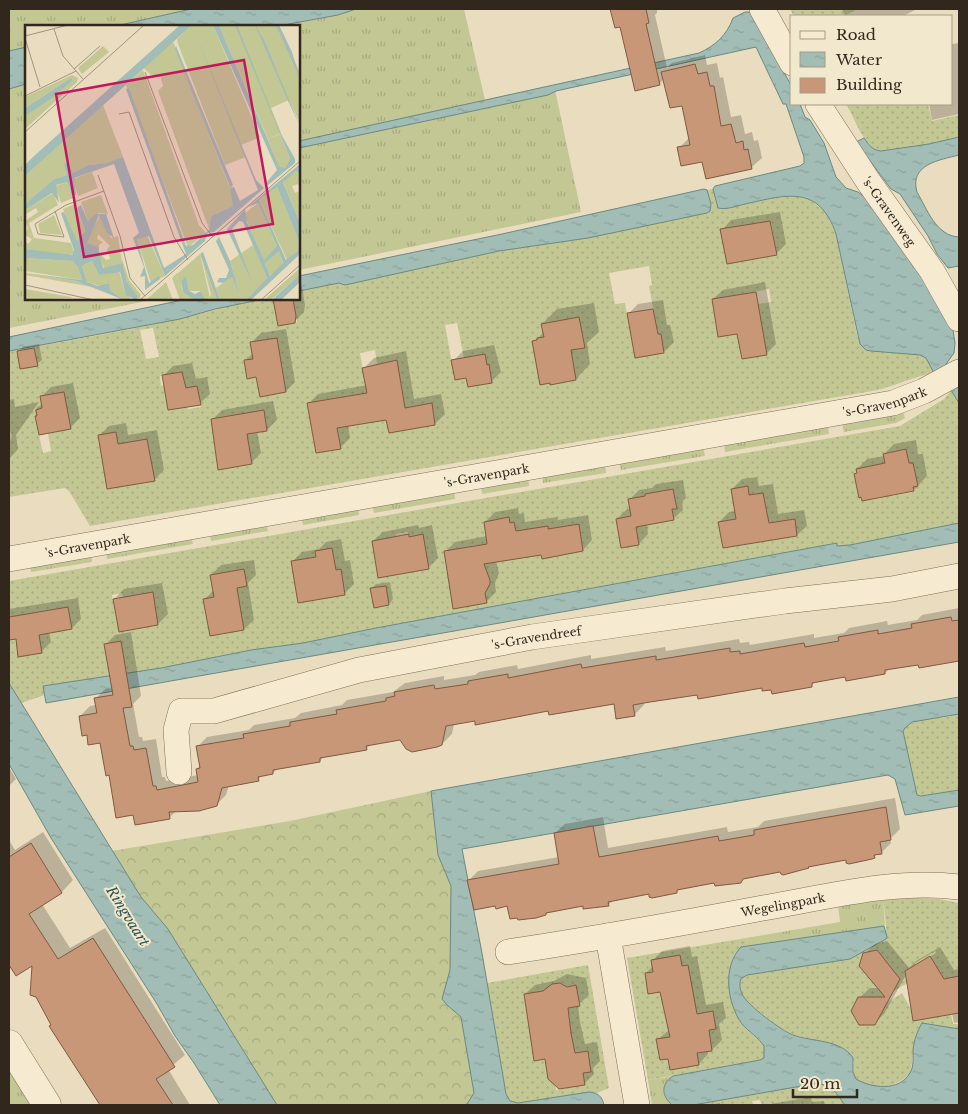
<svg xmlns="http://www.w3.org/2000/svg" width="968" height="1114" font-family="'Libre Baskerville',serif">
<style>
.grass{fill:url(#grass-tufts)}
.forest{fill:url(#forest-crowns)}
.garden{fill:url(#garden-dots);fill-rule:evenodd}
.water{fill:url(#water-ripples);stroke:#6a8981}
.shadow{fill:#0003;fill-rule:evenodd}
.building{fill:#c79777;stroke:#805940}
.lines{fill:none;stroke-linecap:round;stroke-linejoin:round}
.minor-casing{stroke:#826e59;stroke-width:26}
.tertiary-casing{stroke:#826e59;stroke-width:29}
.minor{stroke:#f6ebd1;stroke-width:25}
.tertiary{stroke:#f6ebd1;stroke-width:28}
.labels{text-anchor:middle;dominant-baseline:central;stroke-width:4;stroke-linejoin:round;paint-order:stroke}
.street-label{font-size:12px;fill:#32271c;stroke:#f2e8ce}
.water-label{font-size:14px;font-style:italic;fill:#2c514f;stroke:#f2e8ce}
.inset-road{fill:none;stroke:#a0947e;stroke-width:1}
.view{fill:#c2185b;fill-opacity:0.15;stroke:#c2185b;stroke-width:2.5}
.inset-edge{fill:none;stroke:#32271c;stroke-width:2.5}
</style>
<defs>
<pattern id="grass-tufts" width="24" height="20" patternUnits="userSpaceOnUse" patternTransform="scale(1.25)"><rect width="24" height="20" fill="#c2c794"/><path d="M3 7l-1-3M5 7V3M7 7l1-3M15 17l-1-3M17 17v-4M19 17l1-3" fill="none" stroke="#a7ab7f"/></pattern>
<pattern id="forest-crowns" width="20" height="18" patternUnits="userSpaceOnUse" patternTransform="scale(1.25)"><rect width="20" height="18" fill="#c2c794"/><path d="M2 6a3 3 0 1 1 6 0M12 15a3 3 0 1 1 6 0" fill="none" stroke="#a7ab7f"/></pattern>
<pattern id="garden-dots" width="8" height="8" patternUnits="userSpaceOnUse" patternTransform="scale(1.25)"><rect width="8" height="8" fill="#c2c794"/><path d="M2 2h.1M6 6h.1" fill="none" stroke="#a7ab7f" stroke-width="1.8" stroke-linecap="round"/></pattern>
<pattern id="water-ripples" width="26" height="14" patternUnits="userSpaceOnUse" patternTransform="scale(1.25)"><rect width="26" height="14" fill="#a2bdb5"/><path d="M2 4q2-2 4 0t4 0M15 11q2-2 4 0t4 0" fill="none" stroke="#8ca29b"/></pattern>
</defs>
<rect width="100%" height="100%" fill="#eaddbf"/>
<path class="grass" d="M9,9H191L116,26H26V47L9,51Z
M356,9H464L485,100L554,85L581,212L299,270V26H278L338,15Z
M26,84V299H157L9,328V89Z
M903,411L905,418L896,423L844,432L842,424Z
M828,426L829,434L725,452L724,444Z
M703,447L705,456L621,470L619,462Z
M605,464L606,473L543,483L542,475Z
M528,478L529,486L482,494L481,486Z
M454,491L455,499L374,513L372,505Z
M358,507L359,515L303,525L301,517Z
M266,523L268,531L211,541L210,533Z
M191,536L193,544L107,559L106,551Z
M91,553L92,562L31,572L30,564Z
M883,899L885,926L747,946L746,938L840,922L838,904Z
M9,1062L36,1105H9Z
M673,1076C661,1084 661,1095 672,1105H652L648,1080Z"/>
<path class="forest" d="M431,791L438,855L451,886L450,971L442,999L447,1005L461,1017L474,1093L467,1104L464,1105H277L168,929L141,897L112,851L290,821Z"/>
<path class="garden" d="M790,9H858L844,16H794Z
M846,104H928L932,121L959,115V137L929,144L881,151C864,149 855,118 846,104Z
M713,189L719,209L773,198L795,196L810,200L826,212L836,234L858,339L920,355L926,358L934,373C915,376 897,385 878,390L90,526L69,491L65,488L9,497V443L12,436L9,428V351C67,341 125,331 182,318C213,312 244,299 276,299L273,300L278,326L295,323L297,322L293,299H299V291L339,283L345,285L499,251L588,238L707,213L710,211L711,204L707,190ZM771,221L777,255L727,264L721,229ZM649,266L652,285L649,286L658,334H661L664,353L635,358L625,303L615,304L609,273ZM769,289L771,302L746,306L767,355L742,359L737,334L718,337L712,299ZM579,317L585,347L571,350L576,380L550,385L537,339L542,338L544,339L541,324ZM457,323L464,358L489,365L492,383L468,387L466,378L455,380L445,325ZM153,328L159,357L146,359L140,330ZM277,338L286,392L260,397L250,343ZM34,348L37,365L20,369L17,351ZM375,350L377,364L397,360L405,408L432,403L435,425L389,433L386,420L368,400L360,353ZM182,372L185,388L197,387L201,407L188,409L164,385L161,386L160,376ZM348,396L353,425L337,428L341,449L316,453L307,403ZM42,408L70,429L48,434L51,451L43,453L35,417L37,416L36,410ZM264,410L267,431L255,433L246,430L252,464L218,470L211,419ZM116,432L118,444L147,439L154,481L108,489L98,435Z
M951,391L959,403V523L850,545L836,546V543L376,628L303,643L251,650L161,668L43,686L45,695L21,703L9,683V639H16L19,657L39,635L72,629L68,607L29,613L13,621L9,613V581L900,426L944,399ZM906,449L909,463H913L918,486L913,487L914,492L891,496L890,492L881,498L862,501L861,497H859L856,469L874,465L886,468L883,454ZM747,486L749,495L763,493L769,523L794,519L797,536L723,548L718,522L736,519L731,489ZM673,489L677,508L672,509L674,520L636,527L639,545L621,548L616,519L631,516L628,499L645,496V494ZM509,518L510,523L514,522L517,537L480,563L490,580L488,587L485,590L487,603L453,609L450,591L459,589L452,550L477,545L489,554L484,522ZM578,524L583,551L542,558L537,528L548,526V529ZM408,532L409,537L423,535L415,571L378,578L372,541L396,537V534ZM315,551L336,570H341L343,585L291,562L316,557ZM244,569L237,588L244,630L210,636L203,599L214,597L210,575ZM386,586L389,605L374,607L370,588ZM153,592L158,625L119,632L112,595L122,593L123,597Z
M953,714H959V790L919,796L917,795L903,731C910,717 934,719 948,717Z
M910,897L939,899L959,903V976L944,979L930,956L909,968L916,978L877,1001L859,997L851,1011L859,1025H875L880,1007L902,993L911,1009L951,1014L953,1024H959V1029L922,1024L913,1050L911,1072C899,1089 864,1093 853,1076L854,1062L832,1044L793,1035L779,1027L747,1002L741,993L740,985L741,979L747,975L850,959L886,939V924L883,899ZM877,950L886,961L881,974L868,977L859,966L863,953Z
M746,938L747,946C739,947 734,954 732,961C726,984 730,1009 745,1027C751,1034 759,1039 764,1046V1058L760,1060L648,1080L627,958ZM651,960L682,966L648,993L645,973L653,971ZM713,1011L716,1029L709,1030L712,1051L697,1054L699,1065L668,1059L660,1060L656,1040L674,1036L666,1019L693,1014L698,1020V1014Z
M588,965L609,1088L597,1093L589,1092L518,1103L510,1101L506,1094L487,983ZM560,983L564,984V987L576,985L580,1006L527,1015L524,994L550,990ZM571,1036L570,1054L588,1051L591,1072L583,1073L585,1085L556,1090L554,1079H548L545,1059L534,1060L531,1043Z
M819,1083L833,1089L845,1105H762L760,1100L752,1101L753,1105H693Z"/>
<path class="water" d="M191,9H356L338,15L278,26H116Z
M745,12H751L792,87V104H800L805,117L810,120L824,143L836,177L846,188L858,192L871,202L922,274L943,316L953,330L955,343L954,353L944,367L956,388L959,387V403L939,371L934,373L926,358L920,355L871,351L866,350L860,344L836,234C819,184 786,195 745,204C736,206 727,210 718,208L713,189L715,186L800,166L804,163V157L786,104H783L756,47L556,91L548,95L299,148V141L699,53C715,46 727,35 733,18Z
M26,47V84L9,89V51Z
M959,137V155C940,160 909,164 917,192C927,209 936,236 959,237V266L948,268L937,254L928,236L900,194L891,189L856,142L864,138C869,145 872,150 881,151L929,144Z
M704,189L707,190L711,204L710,211L707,213L588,238L499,251L345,285L339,283L299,291V276L502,234Z
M187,299H264L215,309L180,319L9,351V337Z
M959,523V542L46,703L43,686L161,668L251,650L303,643L376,628L837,543V546L850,545Z
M9,683L141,897L168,929L277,1105H220L194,1063L175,1036L157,1004L51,838L9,764Z
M959,697V714L912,722L905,728L903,731L917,795L921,796L959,790V806L905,815L895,779L888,775L462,849L482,953L506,1094L510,1101L518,1103L589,1092C598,1093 602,1096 604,1105H464L467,1104L474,1093L461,1017L447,1005L442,999L450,970L451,886L438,855L431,791Z
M884,926L887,937L886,939L850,959L747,975L741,979C739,984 740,989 742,994C747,1005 782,1031 793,1035C812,1042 841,1039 853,1058V1072L856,1079C871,1088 899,1092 910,1073C914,1067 913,1057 913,1050C914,1040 917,1032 922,1023L959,1029V1105H845L833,1089L819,1083L693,1105H672C661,1095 661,1084 673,1076L760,1060L764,1058V1046C759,1038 749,1032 742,1024C727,1003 722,967 741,947Z"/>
<path class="shadow" d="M612,9H657V13L655,15L667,68L672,63L705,55L707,65L717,63L720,78L723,77L731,117L741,115L745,134L752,132L754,141L758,140L762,158L752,167L707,177L703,160L679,148L689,138L683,104L664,79L659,84L621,25L615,27Z
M842,9H917L903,16H845Z
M959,43V114L932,120L929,104H952V44Z
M780,212L786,244L776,254L722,230L731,220Z
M765,282L776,344L766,354L738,332L713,299L723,290Z
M299,287H302L305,305L304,312L294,322L274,300L299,299Z
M663,300L667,325H670L674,342L664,352L636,357L628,314L638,304Z
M594,303L599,332L587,343L590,364L576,379L551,382L534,342L544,332L542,324L557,309Z
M286,329L295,382L286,391L261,396L257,376L245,361L253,353L251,343L261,333Z
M39,344L42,360L37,364L18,352L23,347Z
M494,345L501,372L491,382L467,377L453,361L463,351Z
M406,351L414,399L441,394L445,414L435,424L387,418L348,425L350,438L340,448L308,404L318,394L367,385L364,368L374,358Z
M192,363L196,379L207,377L210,394L200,403L163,376L173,366Z
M73,383L80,418L70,428L40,434L35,410L43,403L41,397L51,387Z
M14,399L15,407L39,402L16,435L18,449L9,459V400Z
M273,401L277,420L267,430L257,431L261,453L251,463L212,420L222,410Z
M126,423L128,435L157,430L164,470L154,480L99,436L109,426Z
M916,440L918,454H923L927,476L914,490L858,472L857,469L867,459L885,456L884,454L894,444Z
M757,477L759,486L773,484L778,514L804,510L807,526L797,535L719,522L729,512L736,511L732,489L742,479Z
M683,480L686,498L682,502L683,510L673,519L647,524L648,534L639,544L617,519L627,509H631L629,500L639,490L652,488L656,484Z
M518,508L519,514L524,513L525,522L557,517L558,520L588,515L592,540L583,550L542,553L496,561L499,573L495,583L496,592L486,602L445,552L455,542L487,536L485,522L495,512Z
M418,525L419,528L432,525L438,558L428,568L373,541L383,532Z
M341,539L345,561L350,560L354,584L345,593L292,562L302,552L319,549L326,542Z
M254,560L256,575L248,583L254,620L244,629L211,635L205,599L214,590L211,575L221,565Z
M390,582L393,599L389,604L371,589L376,584Z
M162,583L168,614L158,624L120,631L114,599L124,589Z
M78,598L81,619L72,628L49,632L51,642L41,652L17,638L10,639L9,637V609Z
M959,608L958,660L919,663L890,668L885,673L846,675L816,681L811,686L772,688L763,686L698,693L643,702L644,705L634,715L615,702L476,719L454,724L452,734L442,744L400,738L372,743L366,749L324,756L320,761L278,768L273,773L262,775L258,780L229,785L226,795L216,805L177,810L170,817L136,823L134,813L110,773L101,742L88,733L80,716L90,706L97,705L95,699L105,689L113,688L106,644L115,635L131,632L141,696L133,704L139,737H142L143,741L156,739L162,777H165L166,781L198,775L197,769L201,765L197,747L207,737L249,730L254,725L295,718L301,713L342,705L347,700L393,692L405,683L444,676V680L475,675L479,672L517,665L518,669L591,655V659L665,647L666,651L739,639L740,643L749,642L750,645L814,634V638L844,633L849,628L887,621L888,625L917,620L922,615Z
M9,767L16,779L9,786Z
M895,798L900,829L890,839L891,843L881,853H878L874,857L847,859L810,865L808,867L781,870L716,881L680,888L677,891L650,893L614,900L609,904L584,907V905L549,911L545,914L508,904L469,880L478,871L559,857L555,833L565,824L603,817L608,848L727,827L728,832L758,827L764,821Z
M43,832L73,880L62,892L42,904L70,948L105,928L185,1055L168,1069L190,1105H101L51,1027L53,1025L34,963L16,974L9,963V840L15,850Z
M887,941L909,968L916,961L940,947L954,970L959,969V1022L954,1023L952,1013L907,973L884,1014L874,1024L859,998L870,988H879L864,954L875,944ZM935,951L936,953L915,966V963Z
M690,946L692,957L697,956L706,1005L723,1002L726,1018L719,1024L722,1040L712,1050H708V1054L699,1064L669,1057L657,1040L669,1030L661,990L646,973L653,966L652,961L662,951Z
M567,974L586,978L589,995L578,1005L580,1022L585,1044L597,1042L600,1061L593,1068L594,1074L584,1084L546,1057L525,994L535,985L554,981Z
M811,1097L812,1102L824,1101L825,1105H765Z
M720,1103V1105H708Z"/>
<path class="building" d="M610,9H646L649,23L646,24L660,85L635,91L620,27L615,28Z
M695,64L698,74L707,72L710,86H714L721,126L731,124L736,143L743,141L744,150L748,149L752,169L706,179L702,162L681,166L677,147L690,145L682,106L670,108L661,72Z
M770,221L777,255L727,264L720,229Z
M756,292L767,355L742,359L737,334L718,337L712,299Z
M273,299H293L296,316L295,323L278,326Z
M653,309L658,334H661L664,353L635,358L627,313Z
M579,317L585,348L571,350L576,380L550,385V383L540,385L532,341L537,340V338L544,337L541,324Z
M277,338L286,392L260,397L256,377L247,379L244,360L253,359L250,342Z
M34,348L38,366L20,369L17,351Z
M485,354L487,365L489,364L492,383L468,387L466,378L455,380L451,360Z
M397,360L405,408L432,403L435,425L389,433L386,420L337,428L341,449L316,453L307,403L367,393L362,368Z
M182,372L186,388L197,386L201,405L168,410L162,375Z
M64,392L71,429L39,435L35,416H37L36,410L42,408L40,396Z
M264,410L267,431L247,434L252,464L218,470L211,419Z
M116,432L118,444L147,439L155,481L107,489L98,435Z
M906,449L909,463H913L918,486L913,487L914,491L862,501L861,497L859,498L854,474L857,473L856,469L885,463L883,454Z
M748,486L749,495L763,493L769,523L795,519L797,536L723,548L718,522L736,519L731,489Z
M673,489L677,509H672L674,520L636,527L639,545L621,548L616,519L631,516L628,499L645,496V494Z
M509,517L510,523L514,522L516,531L548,526V529L579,524L583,551L542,559L541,555L484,564L490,580V584L485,593L487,603L453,609L444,551L487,544L484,522Z
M409,534V537L423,534L429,569L378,578L372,541Z
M332,548L336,570L341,569L345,595L298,603L291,561L316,557L315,551Z
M244,569L247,586L237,588L244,630L210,636L203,599L214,597L210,575Z
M386,586L389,605L374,608L370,588Z
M153,592L158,625L119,632L113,599Z
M68,607L72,629L39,635L42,653L18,657L16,639L9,640V617Z
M951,617L952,621L959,620V661L919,668L918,665L885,670V674L846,681L845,677L812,683V687L772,694L771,690L762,691V688L698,699L697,695L650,702L633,705L635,716L616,719L614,704L549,715L548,711L475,725V721L446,726L442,745L437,747L412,752L406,749L400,740L366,746L367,750L320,758V762L273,770V774L258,777L259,781L222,788L217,806L199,811L169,812L170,819L135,825L133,815L116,818L109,775L106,776L100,743L88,745L87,735L82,736L79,716L97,713L94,698L113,695L104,644L121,641L132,707L123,708L130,746H133L134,750L146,748L153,786H156L157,790L198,782L196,769L200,768L196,746L244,738L243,734L290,726V722L337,714L336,710L386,701V698L395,696L394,692L434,685L435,689L468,684V681L508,674V678L581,664L582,668L656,656V660L730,648V652L740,651V654L804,643L805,647L839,641L838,637L878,630V634L912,628L911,624Z
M886,807L891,840L880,842L882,854L874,855L875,858L872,859L849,864L846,863V860L808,867L809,868L783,875L781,874L780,872L743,879L741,883L715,886L714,883L677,890V893L652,898L649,897V894L608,902L609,906L583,909V906L546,913V915L536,918L518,920L517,918L510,919L507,906L496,909L495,906L474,910L467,880L559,864L554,833L593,826L599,857L718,836L719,841L754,835V830Z
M31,843L62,893L29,914L58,959L93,938L175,1067L156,1079L173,1105H100L49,1026L51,1025L36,997L30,995L32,966L16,976L9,965V857Z
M877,950L900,979L875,1025H859L851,1011L858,997H885L859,966L863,953Z
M680,955L682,966L688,965L697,1014L713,1011L716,1029L709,1030L712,1051L697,1053L699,1065L670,1070L668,1059L660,1060L656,1039L670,1037L660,992L648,994L645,973L653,972L651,960Z
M930,956L944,979L959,976V1013L913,1021L905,971Z
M560,983L567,987L576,985L580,1006L568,1008L571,1033L575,1053L588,1051L591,1072L583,1073L585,1085L559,1089L548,1079L545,1059L534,1061L524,994L543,991L552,984Z"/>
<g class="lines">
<g class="minor-casing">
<g id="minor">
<path d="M762,9L792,63"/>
<path id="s1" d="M818,104L868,181L932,271L959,319"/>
<path id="s2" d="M9,559L893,403L924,391L959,372"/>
<path id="s3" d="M179,772L176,730L181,711H214L359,670L532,637L785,601L892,589L959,576"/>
<path d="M608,936L637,1105"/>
<path id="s4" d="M508,952C593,939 678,924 763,908C828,897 894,879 959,887"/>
</g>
</g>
<g class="tertiary-casing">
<path id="tertiary" d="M9,1044L47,1105"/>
</g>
<use href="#minor" class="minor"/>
<use href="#tertiary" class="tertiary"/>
</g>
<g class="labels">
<g class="street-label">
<text stroke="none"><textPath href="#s1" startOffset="129">'s-Gravenweg</textPath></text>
<text stroke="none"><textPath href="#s2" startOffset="890">'s-Gravenpark</textPath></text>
<text stroke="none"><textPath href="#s2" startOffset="485">'s-Gravenpark</textPath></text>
<text stroke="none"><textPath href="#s2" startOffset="80">'s-Gravenpark</textPath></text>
<text stroke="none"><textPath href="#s3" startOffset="426">'s-Gravendreef</textPath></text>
<text stroke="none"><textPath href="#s4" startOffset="279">Wegelingpark</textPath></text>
</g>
<g class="water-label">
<text transform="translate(128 916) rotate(58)">Ringvaart</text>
</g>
</g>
<g transform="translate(25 25)">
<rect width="275" height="275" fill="#eaddbf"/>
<path d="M167,0H188L235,112L216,120L221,132L200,140L153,19L152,14ZM194,0H254L275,48V98L264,75L246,83L256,108L243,114ZM78,21L84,27L57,49L53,43ZM47,50L53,53L52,57L0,104V91L48,55L46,53L0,83V72ZM29,190L37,210L15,208L13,199ZM96,218L97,234L104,255L116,270L114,274L102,257L97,243ZM228,220L242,253L221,275H195L191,263L207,252L216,274L205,236ZM175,229L185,273L181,275L176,266H164L161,252L156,256L157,265L170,273L164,275L154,262L152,249ZM275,243V249L246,275H239ZM141,257L148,275H121L140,258ZM0,264L46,272L47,273L0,275Z" fill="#c2c794"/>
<path d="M78,80L98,132L83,138L63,140L48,148L43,138L40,140L42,150L29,154L0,179V151ZM254,225L258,239L245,251L240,238ZM0,233L47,236L53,242L57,255L0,246ZM177,235L192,275H184L186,269ZM67,236L74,250L94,246L100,267L106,274H114L99,275L86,266L82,258L75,261L62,257L57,241ZM0,248L51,256L73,263L0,250ZM152,248L154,262L164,275H155L147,253Z" fill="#c2c794"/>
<path d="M148,16L204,161H208L205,163L209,176L208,181L186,191L184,204L133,66L138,61L135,50H126L119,43ZM118,45L174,200L181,208L163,222L101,60ZM255,109L265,133L260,143L254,141L243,114ZM271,146L275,150V163L273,159L267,161L270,168L275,166V198L258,156ZM67,147L73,163L53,171L48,154ZM42,157L48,173L36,178L30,161ZM252,162L275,219V224L262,235L234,175ZM28,168L33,180L4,198L9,213L46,218L49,227L45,231L0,224V216L3,219L7,214L0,210L3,203L0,196L13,187L11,183L1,189L0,185ZM76,170L83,189L74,188L63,196L56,177ZM233,178L253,223L239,236L219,189ZM50,179L60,206L51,217L38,184ZM75,190L86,213L93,211L97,238L79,243L73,228L61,217ZM73,209L85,221L82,224L85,234L81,235L74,227V220L78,217L72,214ZM122,210L140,251L126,258L112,214Z" fill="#c2c794" fill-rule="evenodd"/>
<path d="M155,0H167L0,151V140L8,132ZM188,0H194L254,141L260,143L265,133L210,0H212L255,107L270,134V138L243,160L241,158L252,145ZM230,0L239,15L275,101L263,76ZM251,0H254L267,27L275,54ZM169,5L231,155L239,163L189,207L182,208L180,216L140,251L124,211L112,214L124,258L134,251L135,254L120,265V251L115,252L119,242L108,213L114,208L89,139L49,153L51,170H47L42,157L31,160L34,178L27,168L0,185V179L29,154L42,150L39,139L43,138L48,148L63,140L82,138L98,132L139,243L161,229L101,64L104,63L161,221L168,220L184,205L186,191L208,181L205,163L209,162L215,176L233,165ZM151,21L208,160L205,162L150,24ZM46,53L48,55L27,73L0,91V83ZM275,139V150L271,146L258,157L275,198V219L252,162L234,175L261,235L275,224V229L226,275H221L242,253L218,197L214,196L207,204L228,259L202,204L220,184L222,197L239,235L252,221L233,178L223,182ZM254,226L258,238L245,251L240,238ZM56,180L63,196L71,189H81L89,213L82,208L74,190L62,218L73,222L78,243L97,238L102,257L113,272L111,275L101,270L95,247L74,250L67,236L57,241L62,257L73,261L83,258L86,266L99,275L51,256L0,248L57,255L53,242L47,236L0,233V224L47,230L49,225L36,188L39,187L52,216L60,206L52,183ZM194,212L205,236L216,274L207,252L198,258L192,257L194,253H201L204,245L191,216ZM178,227L195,275H192L175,229ZM275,249V257L256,275H247ZM161,251L164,266L170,269L176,266L181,275H170L158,267L156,256Z" fill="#a2bdb5" fill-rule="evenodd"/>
<path class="inset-road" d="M29,4L38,31L58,54M0,11L43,0M0,13L15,62M49,44L75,21M120,47L177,198L188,212M0,71L51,46M94,89L104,87L149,212L163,235M0,107L119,0M73,150L95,211L105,253L120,271M30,186L39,212L13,209L10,199L41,180L79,166M0,260L69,275M115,275L275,136M236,275L275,240"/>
<path class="view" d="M219,35L248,199L59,232L31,69Z"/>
<rect width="275" height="275" class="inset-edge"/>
</g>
<rect width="968" height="1114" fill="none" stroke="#32271c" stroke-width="20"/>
<rect x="790" y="15" width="162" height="90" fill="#f2e8ce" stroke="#a59b87"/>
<rect x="800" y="31" width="25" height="8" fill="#f6ebd1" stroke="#a59b87"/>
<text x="836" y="40" font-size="15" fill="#32271c">Road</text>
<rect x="800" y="52" width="25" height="15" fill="url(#water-ripples)" stroke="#a59b87"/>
<text x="836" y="65" font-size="15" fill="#32271c">Water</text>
<rect x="800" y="78" width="25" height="15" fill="#c79777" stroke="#a59b87"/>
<text x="836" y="90" font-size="15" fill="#32271c">Building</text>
<path d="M793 1089v8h64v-8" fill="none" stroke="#32271c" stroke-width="2.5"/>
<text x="800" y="1089" font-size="15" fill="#32271c" stroke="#f2e8ce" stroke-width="4" paint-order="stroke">20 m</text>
</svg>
